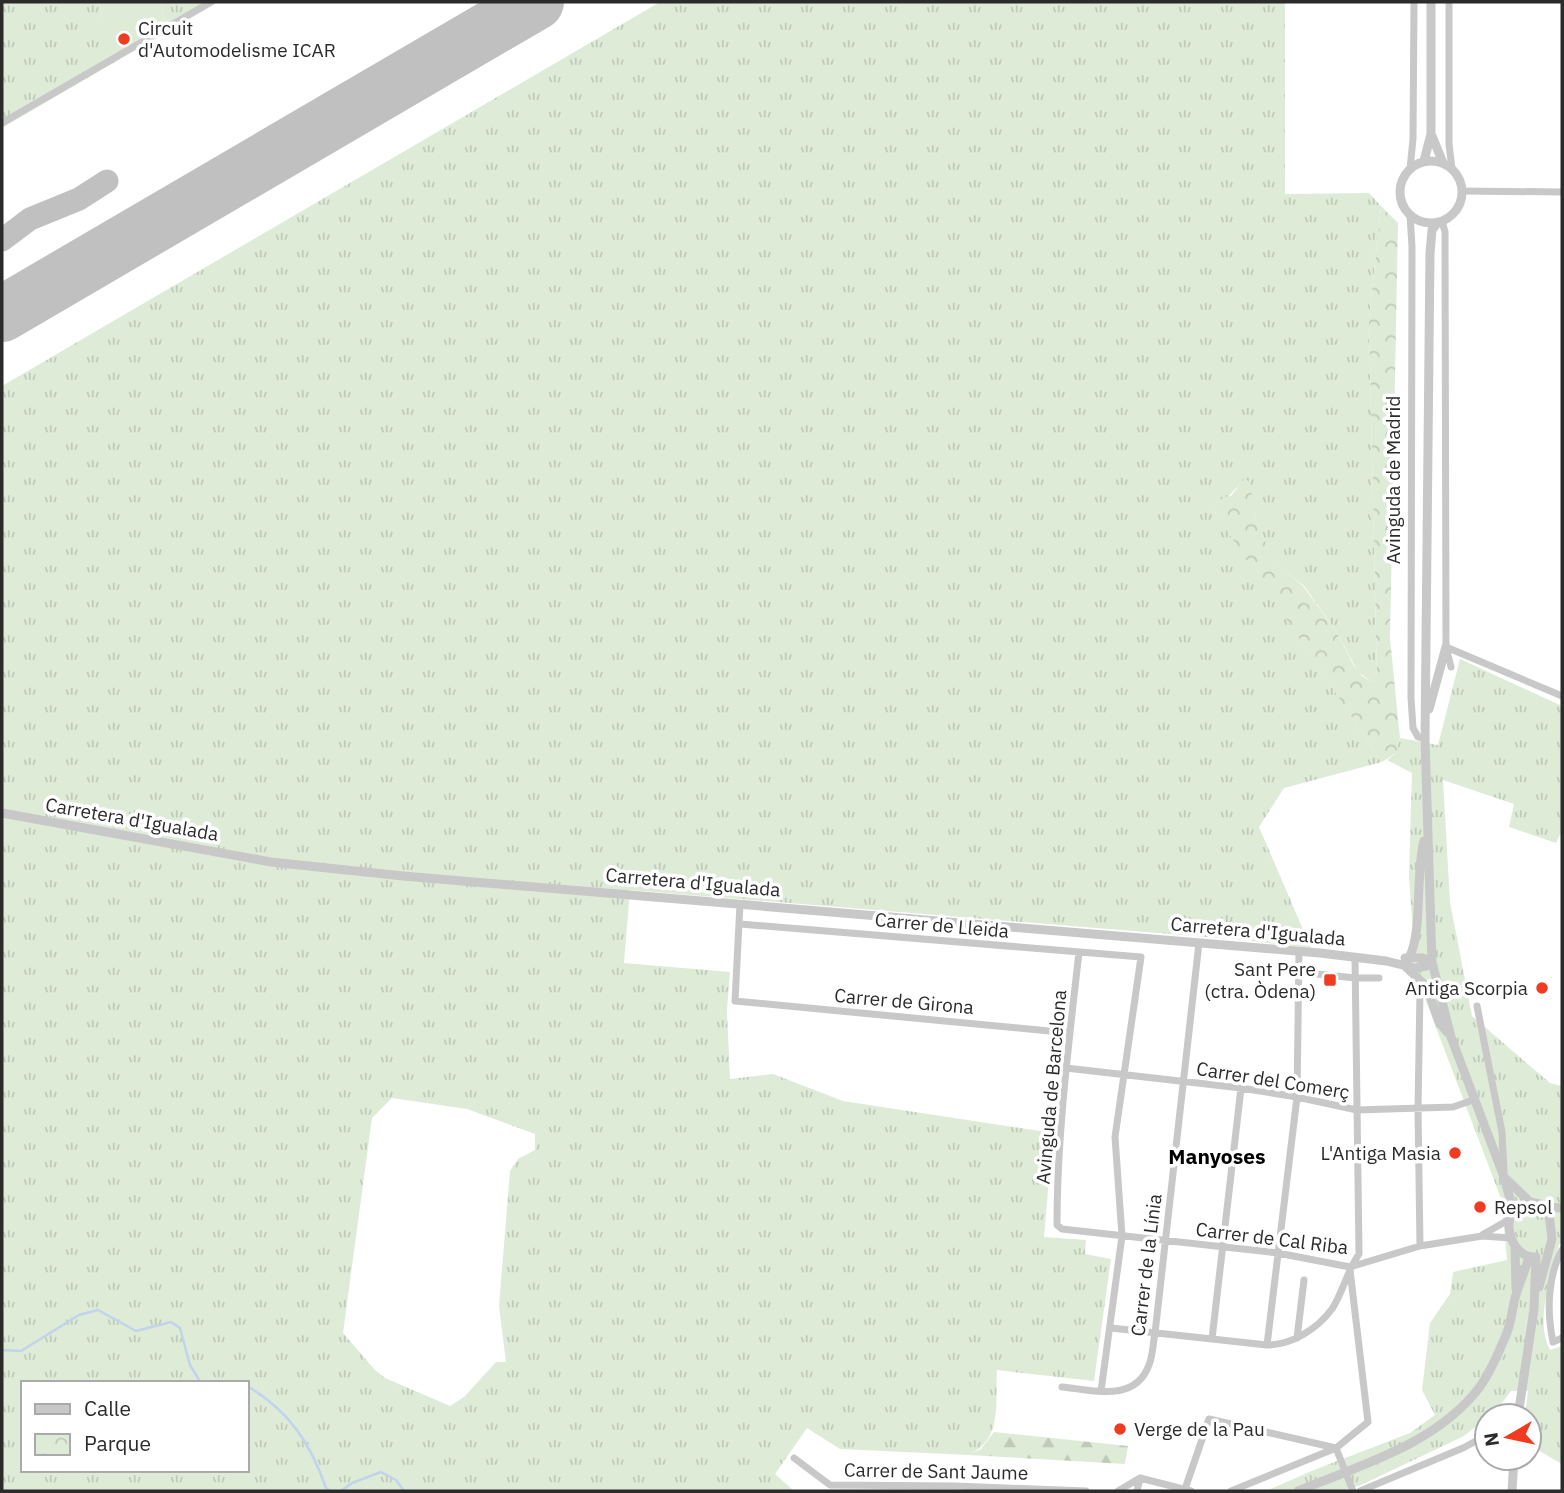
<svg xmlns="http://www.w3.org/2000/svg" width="1564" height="1493" font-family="'IBM Plex Sans',sans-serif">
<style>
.grass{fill:url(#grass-tufts);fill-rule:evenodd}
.forest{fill:url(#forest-firs)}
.park{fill:url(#park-crowns)}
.garden{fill:#deebd7}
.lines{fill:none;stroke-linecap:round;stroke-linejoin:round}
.stream{stroke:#c2d3ec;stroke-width:2.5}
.taxiway{stroke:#c0c0c0;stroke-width:23}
.runway{stroke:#c0c0c0;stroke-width:56}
.minor{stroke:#c8c8c8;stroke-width:7}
.tertiary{stroke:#c8c8c8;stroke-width:9}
.minor-bridge{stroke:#c8c8c8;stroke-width:7}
.poi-dot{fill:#f03b20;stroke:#fff;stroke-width:2.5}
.labels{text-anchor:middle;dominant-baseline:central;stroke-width:7;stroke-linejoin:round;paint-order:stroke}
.poi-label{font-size:19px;fill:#2b2b2b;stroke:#fff;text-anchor:start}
.street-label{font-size:19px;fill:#2b2b2b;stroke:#fff}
.neighbourhood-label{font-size:21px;font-weight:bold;fill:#000;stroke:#fff}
</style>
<defs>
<pattern id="grass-tufts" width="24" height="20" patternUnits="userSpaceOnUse" patternTransform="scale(1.75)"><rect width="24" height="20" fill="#deebd7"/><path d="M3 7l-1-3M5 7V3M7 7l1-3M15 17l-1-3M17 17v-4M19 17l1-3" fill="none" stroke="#bfcab9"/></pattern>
<pattern id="forest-firs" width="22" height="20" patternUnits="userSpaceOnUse" patternTransform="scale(1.75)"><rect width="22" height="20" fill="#deebd7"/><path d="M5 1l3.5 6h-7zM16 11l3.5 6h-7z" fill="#bfcab9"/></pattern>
<pattern id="park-crowns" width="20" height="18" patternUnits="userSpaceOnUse" patternTransform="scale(1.75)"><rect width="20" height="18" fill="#deebd7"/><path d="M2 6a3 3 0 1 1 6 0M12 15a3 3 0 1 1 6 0" fill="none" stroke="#bfcab9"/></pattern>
</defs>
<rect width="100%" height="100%" fill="#fff"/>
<path class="grass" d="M2,2H99L111,57L165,25L161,2H218L2,128Z
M660,2H1285V194L1369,193L1381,206L1369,319L1377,680L1372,682L1358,672L1336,631L1304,586L1271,560L1255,516L1247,480L1243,481C1233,492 1224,500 1215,512L1382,762L1284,788L1259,827L1311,948L1243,940L630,890L624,963L730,972L727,1010L730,1079L773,1074L843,1101L1053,1133L1044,1237L1086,1240L1085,1254L1111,1259L1094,1381L997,1370C995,1404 1003,1440 968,1455L840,1449L807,1428L775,1474L794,1491H2V386ZM392,1098L467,1109L535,1134V1150L518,1159L510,1171L499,1306L506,1362H496L464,1397L450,1406L385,1378L375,1370L343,1333L372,1118ZM23,1383H247V1470H23Z
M1460,659L1562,706V830L1556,843L1509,827L1514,804L1443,780L1450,902L1472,1016L1550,1083L1562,1086V1241L1559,1245C1552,1276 1534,1320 1550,1350L1562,1346V1464L1529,1445V1416H1525L1528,1391H1511L1492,1416H1487V1419L1462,1437L1361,1485L1342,1491H1266L1314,1470L1410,1433L1435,1415L1422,1390L1430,1323L1450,1294L1453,1272L1507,1260L1502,1201L1424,996L1414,948L1409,876L1412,773L1387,760L1396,753L1400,738L1438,745Z"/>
<path class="forest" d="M994,1432L1128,1446L1125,1464L968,1455L981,1449Z"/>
<path class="park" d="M1381,206L1398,223L1390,638L1400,738L1396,753L1382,762L1217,516L1214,507L1216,498L1231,496L1243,480H1247L1250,484L1255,516L1272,560L1303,586L1336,631L1354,666L1362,676L1372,682L1377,680L1369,319Z"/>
<path class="garden" d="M99,2H161L165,25L110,57Z"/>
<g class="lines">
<path class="stream" d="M2,1350L21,1351L79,1315L98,1310L136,1331L171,1322L180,1328L190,1365L201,1383
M247,1386C289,1411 310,1442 326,1488L330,1491
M341,1491L352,1483L381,1472L396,1480L404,1491"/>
<path class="taxiway" d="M2,240L30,219L79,199L107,181
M2,306L8,310"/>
<path class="runway" d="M2,314L536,2"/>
<path class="minor" d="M1449,2V144L1452,169
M2,123L211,2
M1410,169L1413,139L1414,2
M1462,191L1562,192
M1410,215L1412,247L1411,698L1413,728L1418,737L1425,739
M1442,221L1445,232L1446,647L1451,667
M1446,647L1562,696
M740,904L735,1001L1070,1033
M740,924L1141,957L1115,1137L1122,1236L1101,1391
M1079,952C1069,1042 1057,1134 1057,1225L1062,1229L1278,1253L1350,1267L1420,1246L1482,1236L1511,1238
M1298,972L1355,978H1379
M1415,975L1420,991L1418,1109L1420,1246
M1477,1006L1502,1132L1504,1171
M1066,1068L1241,1088L1297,1097L1357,1110L1453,1107L1473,1100
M1482,1235L1510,1219
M1562,1250C1547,1277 1547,1313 1553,1342L1562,1338
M1111,1328L1267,1345C1292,1345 1317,1329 1332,1309C1343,1292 1347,1271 1359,1254L1355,957
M1297,1338L1304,1280
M1212,1339L1241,1088
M1267,1345L1297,1097L1299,951
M1062,1387C1093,1390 1135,1403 1149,1365C1153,1355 1153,1343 1155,1333L1199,943
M794,1458L830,1485L955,1486L1086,1491
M1140,1478L1191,1491
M1185,1489L1209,1419L1336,1448
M1118,1491L1140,1478
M1137,1491L1140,1478
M1231,1491L1336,1448L1368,1422L1350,1270
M1360,1491L1463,1448L1487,1435"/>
<path class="tertiary" d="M1432,136L1443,163
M1400 192a31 31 0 1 1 62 0a31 31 0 1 1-62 0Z
M1424,161L1431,134V2
M1438,222L1432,230L1430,253L1425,739L1432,962L1451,1037L1504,1177L1513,1210
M1429,709L1446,647
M2,813L271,862L403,876L1320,953L1386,961L1415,968L1426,966L1432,962
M1405,958H1423L1432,962
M1409,958C1423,932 1415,874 1424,841
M1406,967L1427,987L1439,1022L1447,1032
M1505,1178L1530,1202L1540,1204L1549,1213L1552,1239L1539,1287
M1530,1202C1525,1203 1519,1205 1515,1209C1501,1224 1513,1257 1534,1257
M1545,1207L1562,1208
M1515,1247L1516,1289
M1518,1416L1534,1309L1536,1257
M1298,1491C1361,1465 1436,1444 1479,1388C1490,1373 1499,1352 1506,1335C1511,1324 1512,1310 1515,1298C1519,1284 1525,1271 1529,1257
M1512,1491L1514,1458"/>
<path class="minor-bridge" d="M1336,1448L1353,1491"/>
</g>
<g class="poi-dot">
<circle cx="124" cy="39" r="7"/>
<rect x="1323" y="973" width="14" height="14" rx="3.5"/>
<circle cx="1542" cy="988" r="7"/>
<circle cx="1455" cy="1153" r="7"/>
<circle cx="1480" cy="1207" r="7"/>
<circle cx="1120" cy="1429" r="7"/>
</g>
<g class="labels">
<g class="poi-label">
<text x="138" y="28">Circuit<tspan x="138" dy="22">d'Automodelisme ICAR</tspan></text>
<text x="1316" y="969" text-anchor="end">Sant Pere<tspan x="1316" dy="22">(ctra. Òdena)</tspan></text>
<text x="1528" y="988" text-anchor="end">Antiga Scorpia</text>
<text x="1441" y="1153" text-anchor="end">L'Antiga Masia</text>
<text x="1494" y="1207">Repsol</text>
<text x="1134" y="1429">Verge de la Pau</text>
</g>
<g class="street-label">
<text transform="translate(1393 480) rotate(-90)">Avinguda de Madrid</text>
<text transform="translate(132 819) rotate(10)">Carretera d'Igualada</text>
<text transform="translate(693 882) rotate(5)">Carretera d'Igualada</text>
<text transform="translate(942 925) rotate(5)">Carrer de Lleida</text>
<text transform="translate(1258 931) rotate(5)">Carretera d'Igualada</text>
<text transform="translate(904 1001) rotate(5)">Carrer de Girona</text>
<text transform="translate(1273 1080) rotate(9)">Carrer del Comerç</text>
<text transform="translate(1051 1087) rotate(-85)">Avinguda de Barcelona</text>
<text transform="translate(1272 1238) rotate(7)">Carrer de Cal Riba</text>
<text transform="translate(1146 1265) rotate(-83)">Carrer de la Línia</text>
<text transform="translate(936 1471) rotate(1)">Carrer de Sant Jaume</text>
</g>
<g class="neighbourhood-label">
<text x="1217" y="1156">Manyoses</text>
</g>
</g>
<rect width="1564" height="1493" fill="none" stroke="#2b2b2b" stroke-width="7"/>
<rect x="21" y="1381" width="228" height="91" fill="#ffffff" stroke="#aaaaaa" stroke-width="2"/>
<rect x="35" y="1404" width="35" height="10" fill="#c8c8c8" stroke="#aaaaaa" stroke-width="2"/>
<text x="84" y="1416" font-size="21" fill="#2b2b2b">Calle</text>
<rect x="35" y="1434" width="35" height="21" fill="url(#park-crowns)" stroke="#aaaaaa" stroke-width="2"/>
<text x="84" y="1451" font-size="21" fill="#2b2b2b">Parque</text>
<g transform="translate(1508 1437) rotate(261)"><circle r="33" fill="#ffffff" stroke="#aaaaaa" stroke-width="2"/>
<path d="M0-5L12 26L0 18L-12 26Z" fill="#f03b20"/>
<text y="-10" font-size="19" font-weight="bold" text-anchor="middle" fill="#2b2b2b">N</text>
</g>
</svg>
